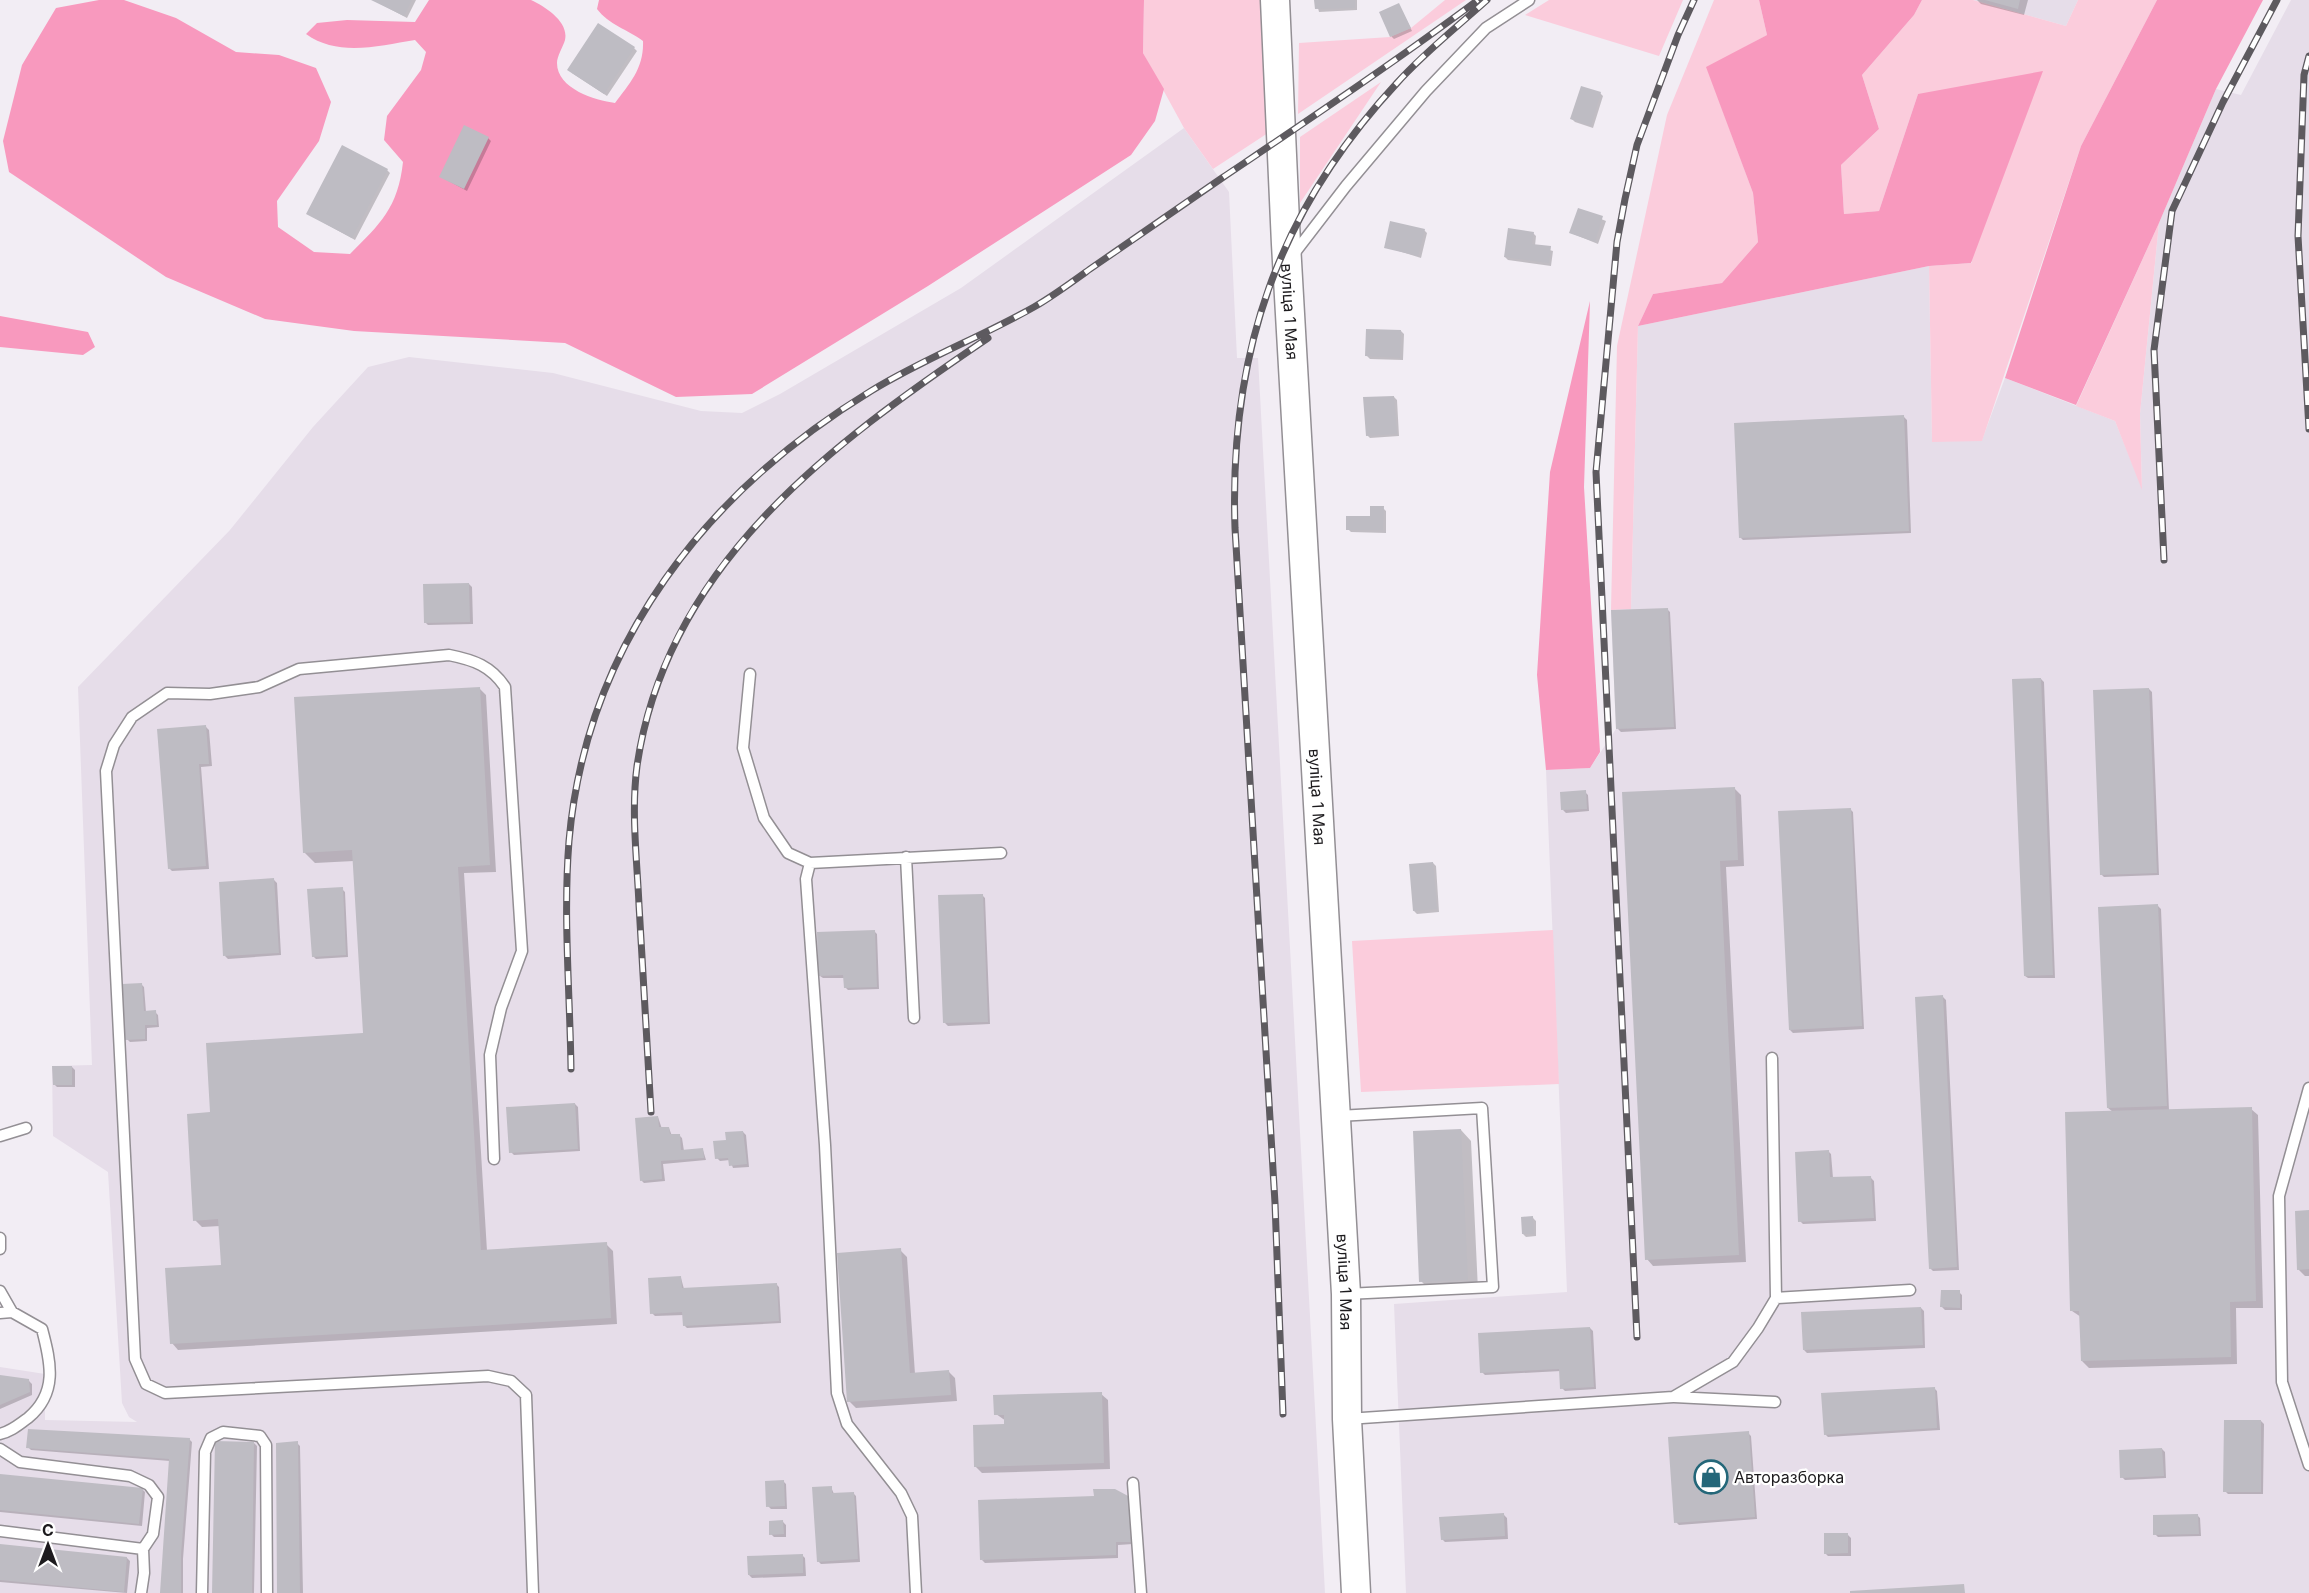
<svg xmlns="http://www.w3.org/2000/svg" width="2309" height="1593" font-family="Inter,sans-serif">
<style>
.built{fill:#e6dde9}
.green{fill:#fbccdc}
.forest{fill:#f899be}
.shadow{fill:#0003}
.building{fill:#bebcc3}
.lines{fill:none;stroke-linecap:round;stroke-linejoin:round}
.lane-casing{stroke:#938f94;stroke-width:13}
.secondary-casing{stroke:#938f94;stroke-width:31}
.lane{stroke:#fff;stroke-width:10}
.secondary{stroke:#fff;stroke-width:28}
.rail-casing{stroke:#5d5a5f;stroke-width:7}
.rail{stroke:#fff;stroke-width:4.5;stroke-dasharray:14;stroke-linecap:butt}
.labels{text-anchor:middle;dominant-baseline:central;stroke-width:4.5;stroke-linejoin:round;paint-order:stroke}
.street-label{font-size:16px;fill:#1d1b1e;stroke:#fff}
.poi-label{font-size:16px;fill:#1d1b1e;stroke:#fff;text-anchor:start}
</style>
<rect width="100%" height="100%" fill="#f2edf4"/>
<path class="built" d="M1973,0H2078L2066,26Z
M2291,0H2309V1593H1406L1394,1304L1567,1292L1546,770L1590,768L1616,729L1611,610L1631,609L1638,326L1929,266L1932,441L1982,440L2005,378L2115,421L2142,488L2140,414L2159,223L2216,89L2241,95Z
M1184,128L1229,192L1237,358H1258L1325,1593H0V1367L45,1374V1420L137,1422L129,1417L122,1403L108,1172L53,1136L52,1066L92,1065L78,687L230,530L313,427L368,367L409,357L553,373L701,411L742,413L780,394L961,288Z"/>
<path class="green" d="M1144,0H1262L1271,131L1213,169L1184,128L1143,53Z
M1445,0H1466L1298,114L1299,43L1390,37L1411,28Z
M1549,0H1683L1659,56L1525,15Z
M1714,0H1759L1767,35L1707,68L1753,193L1758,242L1722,283L1653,294L1638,326L1631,609L1611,610L1617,346L1667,115Z
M1922,0H1973L2066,26L2078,0H2157L2081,146L1982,441L1932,442L1929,266L1972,263L1918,94L1879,211L1844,214L1841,165L1879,129L1862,75L1914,15Z
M1381,82L1300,203V137Z
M2159,223L2140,414L2142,490L2115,421L2076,406Z
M1553,930L1559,1084L1361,1092L1352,941Z"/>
<path class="forest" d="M99,0H124L176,18L236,52L279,55L316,68L331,102L319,141L277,201L278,227L314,252L350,254C380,224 398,208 403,162L384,140L387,116L421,70L426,52L415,40C378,46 338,57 306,34L317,23L347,20L415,22L429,0H531C546,7 569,22 565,40C563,47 557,56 557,63C557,89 595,100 615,103C630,83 644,68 643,41C627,29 609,25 597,9L599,0H1144L1143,53L1164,89L1155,121L1131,155L928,286L752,394L676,397L565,343L354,331L265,319L166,277L9,172L3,141L22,65L56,8Z
M1759,0H1922L1914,15L1862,75L1879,129L1841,165L1844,214L1879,211L1918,94L2043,71L1971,263L1929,266L1638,326L1653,294L1722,283L1758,242L1753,193L1706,67L1767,35Z
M2157,0H2263L2216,89L2159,223L2076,405L2005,378L2081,146Z
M1590,301L1584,487L1600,752L1590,768L1546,770L1537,675L1550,472Z
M0,316L88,332L95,347L83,355L0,347Z"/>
<path class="shadow" d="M373,0H416L407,18Z
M1316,0H1357V10L1319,12Z
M1977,0H2028L2024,15L1981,4Z
M1399,5L1412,31L1394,39L1391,36Z
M634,48L637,51L607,96L572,73Z
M1600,93L1603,96L1593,128L1575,122L1572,119Z
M488,138L491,141L467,191L441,177Z
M387,170L390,173L355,240L308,214Z
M1579,210L1606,221L1598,244L1571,233Z
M1424,230L1427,233L1421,258L1386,247Z
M1533,233L1536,236L1535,246L1553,251L1551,266L1508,260L1505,257Z
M1401,331L1404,334L1403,360L1370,359L1367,356Z
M1394,397L1397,400L1399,436L1370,438L1367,435Z
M1904,417L1907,420L1911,533L1743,540L1740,537Z
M1383,508L1386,511V533L1351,532L1348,529L1371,518Z
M469,584L472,587L473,624L428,625L425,622Z
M1667,609L1670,612L1676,729L1621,732L1618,729Z
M2041,679L2044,682L2055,978H2028L2025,976Z
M479,688L486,695L496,872L464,873L487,1251L606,1244L613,1251L617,1324L178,1350L172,1343L223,1266L220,1226L202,1227L195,1220L212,1113L364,1035L354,861L315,863L304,852Z
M2149,689L2152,692L2159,875L2104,877L2101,874Z
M206,727L209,730L212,766L201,767L209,869L172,871L169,868Z
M1734,788L1741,795L1744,866L1726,867L1746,1262L1653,1266L1647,1259L1624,794Z
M1585,792L1588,795L1589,811L1566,813L1563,810Z
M1850,809L1853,812L1864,1029L1793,1033L1790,1030Z
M1433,863L1436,866L1439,912L1417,914L1414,911Z
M274,880L277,883L281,955L228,959L225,956Z
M342,889L345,892L348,957L316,959L313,956Z
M982,895L985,898L990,1024L948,1026L945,1023Z
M2158,906L2161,909L2169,1111L2251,1109L2258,1115L2263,1308H2236L2237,1364L2089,1368L2082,1361L2081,1317L2072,1311L2113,1112L2108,1108Z
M874,931L877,934L879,989L848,990L845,987V978H823L820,976Z
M141,984L144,987L146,1012H155L158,1015L159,1027L147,1028V1041L130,1042L127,1039Z
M1943,997L1946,1000L1959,1270L1933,1271L1930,1268Z
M72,1067L75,1070V1087H57L54,1084Z
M575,1104L578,1107L580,1151L514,1155L511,1152Z
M658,1117L662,1129L669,1128L672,1136L679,1135L682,1138L684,1151L703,1150L706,1160L663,1164L665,1181L644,1183L641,1180Z
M1461,1130L1471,1141L1478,1290L1432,1292L1421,1281Z
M743,1132L746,1135L749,1167L733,1168L730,1160L720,1161L717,1158L728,1141Z
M1828,1151L1831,1154L1833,1178H1871L1874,1181L1876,1221L1803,1224L1800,1221Z
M2309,1212V1276H2305L2298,1269Z
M1533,1218L1536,1221V1236L1526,1237L1523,1234Z
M900,1250L907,1257L915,1374L949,1372L955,1378L957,1401L856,1408L849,1401Z
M681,1278L684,1289L776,1284L779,1287L781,1323L687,1328L684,1325V1315L655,1316L652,1313Z
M1959,1292L1962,1295V1310H1945L1942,1307Z
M1921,1308L1924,1311L1925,1348L1807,1353L1804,1350Z
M1590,1328L1593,1331L1596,1389L1565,1391L1562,1388L1561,1371L1485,1375L1482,1372Z
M0,1377L29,1381L32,1384V1395L0,1409Z
M1934,1388L1937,1391L1940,1430L1828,1437L1825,1434Z
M1101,1394L1108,1400L1110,1469L982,1473L975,1466L1006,1426V1421L996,1414Z
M2261,1421L2264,1424L2263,1494H2228L2225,1491Z
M1748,1433L1751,1436L1757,1519L1679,1525L1676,1522Z
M189,1439L192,1442L183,1559V1593H162L170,1461L31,1450L28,1447Z
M254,1443L257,1446L254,1593H214Z
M297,1443L300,1446L303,1593H279Z
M2162,1449L2165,1452L2166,1478L2125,1480L2122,1477Z
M0,1476L142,1489L145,1492L142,1526L0,1512Z
M783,1481L786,1484L787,1509H771L768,1506Z
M831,1487L834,1494L853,1493L856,1496L860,1562L821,1564L818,1561Z
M1129,1498L1133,1544L1118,1545V1558L985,1563L982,1560Z
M1504,1515L1507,1518L1508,1539L1445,1542L1442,1539Z
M2197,1515L2200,1518L2201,1536L2158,1537L2155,1534Z
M783,1522L786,1525V1537H774L771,1534Z
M1848,1535L1851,1538V1556H1828L1825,1553Z
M0,1546L127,1558L130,1561L127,1593L0,1582Z
M802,1555L805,1558L806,1576L752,1578L749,1575Z"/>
<path class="building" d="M371,0H412L404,16Z
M1314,0H1355V8L1315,9Z
M1985,0H2020L2018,9Z
M1399,3L1411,28L1390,37L1379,12Z
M598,23L635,47L604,94L567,70Z
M1581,86L1601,92L1591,126L1570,119Z
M464,125L489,137L464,189L439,177Z
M342,145L388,169L352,238L306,214Z
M1578,208L1603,216L1595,242L1569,233Z
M1390,221L1425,229L1418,256L1384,248Z
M1508,228L1534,232L1532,244L1551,246L1549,263L1504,257Z
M1366,329L1401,330L1400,358L1365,356Z
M1394,396L1397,434L1366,436L1363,397Z
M1904,415L1909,531L1739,538L1734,423Z
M1370,506H1384L1383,530H1346V516H1370Z
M469,583L470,622L424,623L423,584Z
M1668,608L1674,727L1616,729L1611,610Z
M2041,678L2053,975L2024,976L2012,679Z
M480,687L490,865L458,867L481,1250L607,1242L611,1318L170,1344L165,1268L221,1265L218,1219L193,1221L187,1114L210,1112L206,1043L363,1033L352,850L303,853L294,697Z
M2149,688L2157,873L2100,875L2093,690Z
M206,725L209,764H199L206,866L168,869L157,729Z
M1735,787L1738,860L1720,861L1739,1255L1645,1260L1622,792Z
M1586,790L1587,809L1561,810L1560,792Z
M1851,808L1862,1026L1789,1030L1778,811Z
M1433,862L1437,909L1413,911L1409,864Z
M274,878L279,953L223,956L219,882Z
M343,887L346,955L312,957L307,889Z
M983,894L988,1022L943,1023L938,895Z
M2158,904L2167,1106L2107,1108L2098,907Z
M875,930L877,987L844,988L843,975L818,976L817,932Z
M142,983L144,1011L156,1010L157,1025H145V1039L125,1040L122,984Z
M1943,995L1957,1267L1929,1269L1915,997Z
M52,1066H72V1085H53Z
M575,1103L578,1149L509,1153L506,1107Z
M2252,1107L2256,1301L2230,1302L2231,1357L2081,1361L2079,1311H2070L2065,1112Z
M658,1116L659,1127H669L670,1134H680L681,1150L703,1148L704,1158L661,1161L662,1179L640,1181L635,1118Z
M1461,1129L1468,1280L1419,1282L1413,1131Z
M743,1131L747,1164L729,1166L728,1158L715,1159L713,1141L726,1140L725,1132Z
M1829,1150L1830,1177L1871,1176L1874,1218L1798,1222L1795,1152Z
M2309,1210V1269L2297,1270L2295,1211Z
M1533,1216L1534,1234H1522L1521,1217Z
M901,1248L910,1373L949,1370L951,1395L847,1402L837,1253Z
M681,1276L682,1288L777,1283L779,1321L683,1326L682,1312L650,1314L648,1278Z
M1941,1290H1960V1308L1940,1307Z
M1921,1307L1923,1345L1803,1350L1801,1312Z
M1590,1327L1594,1387L1560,1389L1559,1369L1480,1373L1478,1333Z
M0,1375L29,1379L30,1392L0,1405Z
M1935,1387L1937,1428L1824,1435L1821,1393Z
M1102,1392L1104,1463L974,1467L973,1425L1004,1424V1415H994L993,1395Z
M2224,1420H2261V1492H2223Z
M28,1429L190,1438L181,1555V1593H160L169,1459L26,1448Z
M1749,1431L1755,1517L1674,1523L1668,1437Z
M215,1441L254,1442L252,1593H212Z
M298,1441L300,1593H277L276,1443Z
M2162,1448L2164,1476L2120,1478L2119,1450Z
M0,1474L143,1488L139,1524L0,1510Z
M784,1480L785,1506L766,1507L765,1481Z
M832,1486V1493L854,1492L858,1559L817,1562L812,1487Z
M1093,1489H1115L1130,1497L1131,1542H1116V1555L980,1560L978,1500L1094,1496Z
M1504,1513L1505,1536L1441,1540L1439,1517Z
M2198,1514L2199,1534L2153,1535V1515Z
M783,1520L784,1534L769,1535V1521Z
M1824,1533H1848V1553L1824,1554Z
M0,1544L127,1557L124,1592L0,1580Z
M803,1554V1573L748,1575L747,1556Z
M1964,1584L1965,1593H1850V1591Z"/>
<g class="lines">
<g class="lane-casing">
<path id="lane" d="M1293,255L1346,186L1426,91L1486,28L1529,0
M750,674L743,748L764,818L788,853L810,863
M906,857L914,1018
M2309,1088L2279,1196L2282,1382L2309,1465
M1338,1116L1482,1108L1493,1287L1346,1294
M0,1136L26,1128
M494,1159L490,1055L501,1008L522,951L505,687C491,666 474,660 449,655L299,669L259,687L210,694L167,693L132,717L114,745L106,771L135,1359L146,1384L165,1393L488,1376L511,1381L526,1395L533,1593
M0,1238V1249
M0,1291L12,1312
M1776,1298L1910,1290
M0,1313L12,1312L42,1329C51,1363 58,1393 28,1418C18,1425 12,1431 0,1434
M1674,1397L1775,1402
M1347,1419L1673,1397L1733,1362L1758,1328L1776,1298L1772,1058
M0,1449L20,1462L130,1476L149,1485L158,1497L153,1534L143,1549L0,1531
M1133,1483L1141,1593
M141,1593L144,1573L143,1549
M202,1593L205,1452L211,1438L223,1432L260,1436L266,1445L267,1593
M916,1593L912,1516L901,1493L847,1424L837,1393L825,1145L806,879L810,863L1001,853"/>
</g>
<g class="secondary-casing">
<g id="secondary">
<path id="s1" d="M1275,0L1286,244L1346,1294L1347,1419L1356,1593"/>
</g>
</g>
<use href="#lane" class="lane"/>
<use href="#secondary" class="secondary"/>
<g class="rail-casing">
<path id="rail" d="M2309,56L2304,75L2298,236L2309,429
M2164,560L2154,350L2172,211L2223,102L2277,0
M571,1069C570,994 563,916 569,841C586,644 707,491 871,391C923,359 981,337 1034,307C1053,296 1072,282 1090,269C1134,239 1178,208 1222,178C1308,120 1395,62 1478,0
M651,1112C647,1043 643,974 639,905C637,859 631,812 637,766C666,565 831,444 988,338
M1637,1337L1596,472L1617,242L1625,199L1637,145L1678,35L1694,0
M1283,1414L1275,1203L1235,528C1229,354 1277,212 1397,83C1424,53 1457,27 1487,0"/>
</g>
<use href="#rail" class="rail"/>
</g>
<defs>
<g id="shop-ring" transform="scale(1.725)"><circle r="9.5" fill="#fff" stroke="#246779" stroke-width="1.5"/><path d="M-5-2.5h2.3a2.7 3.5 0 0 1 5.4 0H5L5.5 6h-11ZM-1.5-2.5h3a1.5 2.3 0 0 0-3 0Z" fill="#246779"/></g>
</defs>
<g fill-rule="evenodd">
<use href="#shop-ring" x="1711" y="1477"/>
</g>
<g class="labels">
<g class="street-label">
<text stroke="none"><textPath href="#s1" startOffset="312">вуліца 1 Мая</textPath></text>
<text stroke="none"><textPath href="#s1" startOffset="798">вуліца 1 Мая</textPath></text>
<text stroke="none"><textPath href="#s1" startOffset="1284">вуліца 1 Мая</textPath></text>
</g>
<g class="poi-label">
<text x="1734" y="1477">Авторазборка</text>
</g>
</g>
<g transform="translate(48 1545)" stroke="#ffffff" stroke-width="4.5" paint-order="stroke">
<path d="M0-4.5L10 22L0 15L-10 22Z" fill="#1d1b1e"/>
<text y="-9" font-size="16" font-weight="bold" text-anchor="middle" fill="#1d1b1e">С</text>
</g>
</svg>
